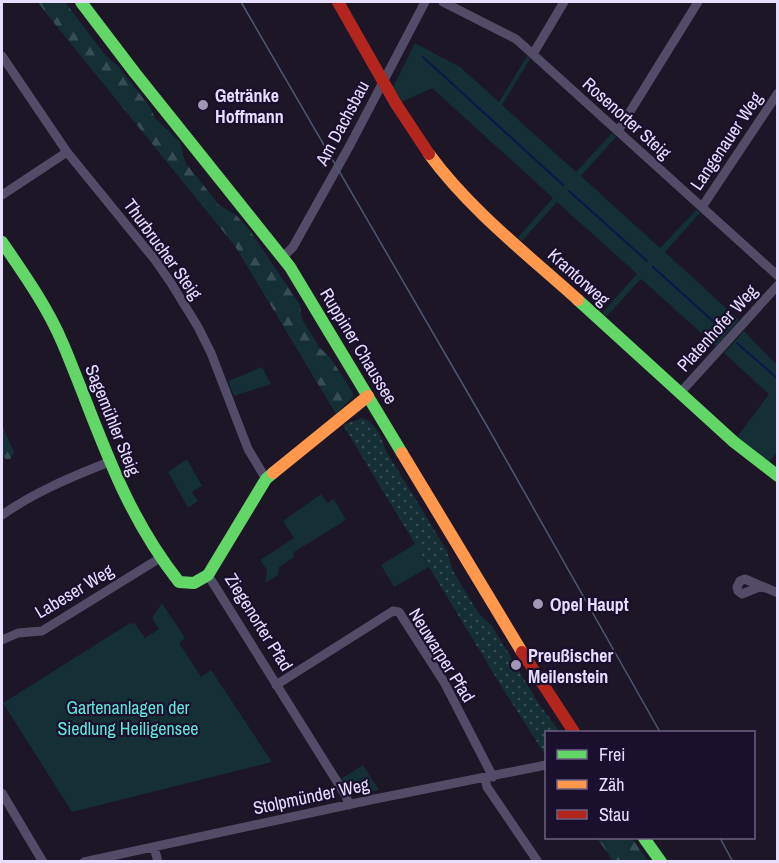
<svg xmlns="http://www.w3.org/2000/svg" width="779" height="863" font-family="'Archivo Narrow',sans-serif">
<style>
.grass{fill:url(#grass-dots)}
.forest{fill:url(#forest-firs)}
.green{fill:#142f36}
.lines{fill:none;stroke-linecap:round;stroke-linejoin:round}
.stream{stroke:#0a174b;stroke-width:2}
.street{stroke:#524c68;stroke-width:9}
.fast{stroke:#63d668;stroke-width:12}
.slow{stroke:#ff974d;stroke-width:12}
.jam{stroke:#b3261e;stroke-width:12}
.tram{stroke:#4b5972;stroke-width:1.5}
.poi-dot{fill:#9f97b3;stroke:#1a102d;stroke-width:2}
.labels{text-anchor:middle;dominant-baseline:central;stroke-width:4.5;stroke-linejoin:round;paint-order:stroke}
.poi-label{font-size:18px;font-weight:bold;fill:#e6ddff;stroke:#1a102d;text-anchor:start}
.street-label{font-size:18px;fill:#e6ddff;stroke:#1a102d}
.park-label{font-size:18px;fill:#60e7da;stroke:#1a102d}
</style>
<defs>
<pattern id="grass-dots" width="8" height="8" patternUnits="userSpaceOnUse" patternTransform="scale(1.5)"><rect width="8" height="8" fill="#142f36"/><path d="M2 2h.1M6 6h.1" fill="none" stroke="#364d54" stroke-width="1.8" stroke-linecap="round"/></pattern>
<pattern id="forest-firs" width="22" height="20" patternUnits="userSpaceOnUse" patternTransform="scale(1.5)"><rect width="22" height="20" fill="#142f36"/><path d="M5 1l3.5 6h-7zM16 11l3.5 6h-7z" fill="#364d54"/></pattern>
</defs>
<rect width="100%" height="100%" fill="#1c1627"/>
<path class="grass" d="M362,418C375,422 382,437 385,449L447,551L453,571L479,614L492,626L539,704L560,732H546V756L503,689L343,425Z"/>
<path class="forest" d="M38,2H65L106,56L118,66L150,107L155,118L180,142L185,162L219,205L236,215L251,232L300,305L302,319L320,348L330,357L353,393V397L336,414L235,246L46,13Z
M2,426L14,452L10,459H6L2,455Z
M597,838H632L648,861H613Z"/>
<path class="green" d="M415,43L460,67L499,102L527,56L530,59L502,105L576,172L612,133L616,137L581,176L660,248L696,210L700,213L665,252L739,320L716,346L641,279L606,317L602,313L637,274L557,202L522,241L518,237L553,198L432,88L402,102L393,87Z
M744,331L777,365V452L769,462L737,437L769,394L724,353Z
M262,367L271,384L234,396L228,381Z
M187,459L202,486L192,492L198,501L188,508L168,472Z
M321,494L327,503L334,499L346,520L294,552L293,558L279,567L278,575L265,583L267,570L260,560L294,538L283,521Z
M415,544L429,567L394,587L381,565Z
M162,603L185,638L179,643L201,677L211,670L272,762L72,812L3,703L130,623L135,624L145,638L159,629L152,618Z
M363,765L379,790C363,792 350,793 341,779Z"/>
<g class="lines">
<path class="stream" d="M423,57L563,185
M569,191L647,261
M653,267L725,332
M737,343L778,379"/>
<path class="street" d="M443,2L516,39L778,276
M533,54L564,2
M2,56L67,152L155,260L171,283L198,327L211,353L248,449L266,479
M618,131L698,2
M2,195L67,152
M702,207L778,93
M283,257L293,247L350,145L425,2
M680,393L778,285
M2,515C35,492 71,477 109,462
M208,575L346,796L349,805
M766,588L759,587L742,594L738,591L737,587L740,581L745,579L778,593
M2,640L18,633L42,631L160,558
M276,685L393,611L399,612L444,682L493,777
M485,778L487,787L538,862
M2,793L43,862
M154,847L158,862
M84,862L370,800L546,765"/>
<path class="fast" d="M81,2L135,73L290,267L402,453
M2,242C24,274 48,308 63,344C99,429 120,507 179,582L194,583L208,575L266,479L273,473
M578,300L734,442L778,476
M644,838L661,862"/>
<path class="slow" d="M429,154C470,210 527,254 578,300
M402,453L522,652
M273,473L368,396"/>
<path class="jam" d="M338,2L396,104L429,154
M522,652L574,732"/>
<path class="tram" d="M241,2L487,426L660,732
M720,838L733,862"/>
</g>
<g class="poi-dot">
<circle cx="203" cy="105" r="6"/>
<circle cx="538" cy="604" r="6"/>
<circle cx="516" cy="665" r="6"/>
</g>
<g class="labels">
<g class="poi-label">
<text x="215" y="95">Getränke<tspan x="215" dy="21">Hoffmann</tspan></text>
<text x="550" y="604">Opel Haupt</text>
<text x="528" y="655">Preußischer<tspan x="528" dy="21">Meilenstein</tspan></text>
</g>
<g class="street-label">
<text transform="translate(627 118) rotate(42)">Rosenorter Steig</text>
<text transform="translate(342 123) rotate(-62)">Am Dachsbau</text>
<text transform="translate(726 141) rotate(-56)">Langenauer Weg</text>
<text transform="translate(163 249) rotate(54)">Thurbrucher Steig</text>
<text transform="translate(579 277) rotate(42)">Krantorweg</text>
<text transform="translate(717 328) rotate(-48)">Platenhofer Weg</text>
<text transform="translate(359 346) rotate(59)">Ruppiner Chaussee</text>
<text transform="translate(113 420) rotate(68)">Sagemühler Steig</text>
<text transform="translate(74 591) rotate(-31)">Labeser Weg</text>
<text transform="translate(259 622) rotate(58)">Ziegenorter Pfad</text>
<text transform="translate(442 655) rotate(58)">Neuwarper Pfad</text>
<text transform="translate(311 796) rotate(-12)">Stolpmünder Weg</text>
</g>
<g class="park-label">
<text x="128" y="707">Gartenanlagen der<tspan x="128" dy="21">Siedlung Heiligensee</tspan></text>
</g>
</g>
<rect width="779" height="863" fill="none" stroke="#e6ddff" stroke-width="6"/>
<rect x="545" y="731" width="210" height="108" fill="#1a102d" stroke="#6c6281" stroke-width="1.5"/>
<rect x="557" y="750" width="30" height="9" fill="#63d668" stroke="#6c6281" stroke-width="1.5"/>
<text x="599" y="761" font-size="18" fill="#e6ddff">Frei</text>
<rect x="557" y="780" width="30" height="9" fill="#ff974d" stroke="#6c6281" stroke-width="1.5"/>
<text x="599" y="791" font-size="18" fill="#e6ddff">Zäh</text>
<rect x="557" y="810" width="30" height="9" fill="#b3261e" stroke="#6c6281" stroke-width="1.5"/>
<text x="599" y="821" font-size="18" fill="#e6ddff">Stau</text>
</svg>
